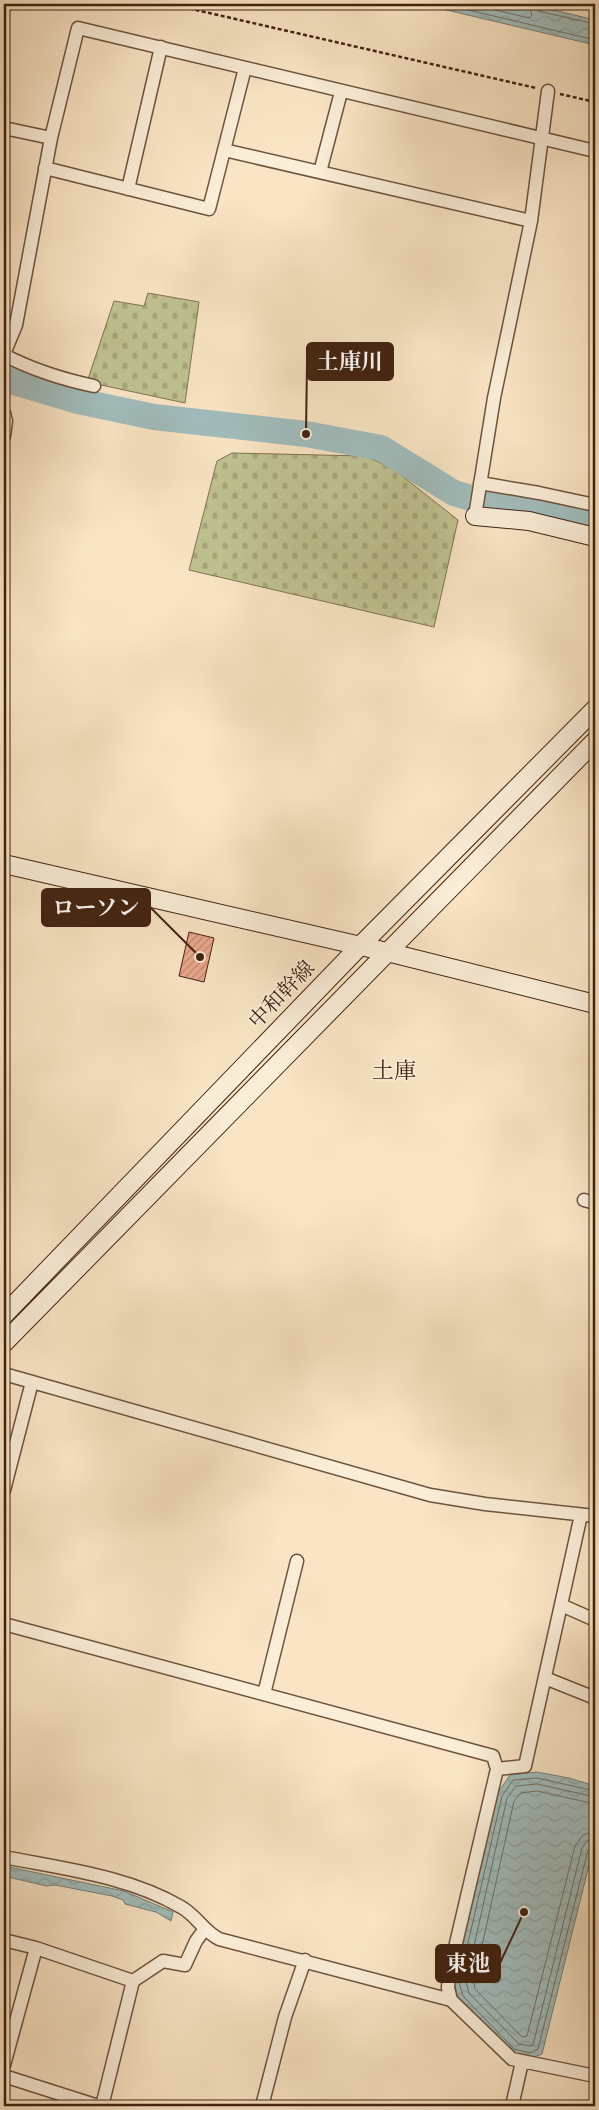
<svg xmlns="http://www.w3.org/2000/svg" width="599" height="2110" font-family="'IM FELL DW Pica','Noto Serif JP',serif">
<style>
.cemetery{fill:url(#cemetery-stones);stroke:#807251}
.water{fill:url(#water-waves);stroke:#7a7f78}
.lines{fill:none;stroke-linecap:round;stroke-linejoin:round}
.shore{stroke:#707066;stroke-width:1}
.river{stroke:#a1bdbd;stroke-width:26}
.building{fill:url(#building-hatch);stroke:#402210}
.street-casing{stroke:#6e533d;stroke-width:15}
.secondary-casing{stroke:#402210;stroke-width:20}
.path{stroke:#402210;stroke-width:2.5;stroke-dasharray:4 2.5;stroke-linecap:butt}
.street{stroke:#fbeed9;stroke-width:12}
.secondary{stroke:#fbeed9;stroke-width:18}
.labels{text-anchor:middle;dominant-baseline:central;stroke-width:4;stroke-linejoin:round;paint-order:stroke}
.street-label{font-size:21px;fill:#402210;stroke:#fbeed9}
.neighbourhood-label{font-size:22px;fill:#402210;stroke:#fbeed9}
.leader{fill:none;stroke:#402210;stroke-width:2}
.callout-dot{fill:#402210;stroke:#fbeed9;stroke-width:2}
.callout{fill:#402210;stroke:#402210;stroke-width:2}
.callout-label{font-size:22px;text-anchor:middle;font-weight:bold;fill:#fff}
</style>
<defs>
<pattern id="cemetery-stones" width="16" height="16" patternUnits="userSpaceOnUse" patternTransform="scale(1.25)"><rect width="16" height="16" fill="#c1c392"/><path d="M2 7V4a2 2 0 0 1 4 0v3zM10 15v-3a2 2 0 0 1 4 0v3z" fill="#a7a77d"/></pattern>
<pattern id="water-waves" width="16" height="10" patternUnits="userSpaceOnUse" patternTransform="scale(1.25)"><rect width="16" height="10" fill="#a1bdbd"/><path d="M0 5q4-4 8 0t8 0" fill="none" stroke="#8ca2a1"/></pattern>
<pattern id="building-hatch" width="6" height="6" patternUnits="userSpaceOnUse" patternTransform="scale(1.25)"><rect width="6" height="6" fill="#eba88d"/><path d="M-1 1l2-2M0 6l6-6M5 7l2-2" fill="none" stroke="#c08872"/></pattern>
</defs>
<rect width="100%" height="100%" fill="#f9e5c5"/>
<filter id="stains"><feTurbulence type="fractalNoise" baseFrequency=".004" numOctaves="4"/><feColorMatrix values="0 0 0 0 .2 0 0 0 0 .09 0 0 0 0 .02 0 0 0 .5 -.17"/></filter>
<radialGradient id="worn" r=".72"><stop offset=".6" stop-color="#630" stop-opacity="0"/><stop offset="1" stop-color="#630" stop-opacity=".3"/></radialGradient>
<path class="cemetery" d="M148,293L199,302L185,403L87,382L114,301L144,306Z
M232,453L365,456L392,468L458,520L434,627L189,570L217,461Z"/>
<path class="water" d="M421,4H529L595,20V45Z
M537,1772L569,1778L595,1786V1841L542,2054L531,2058L512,2054L458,1998L454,1982L497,1794L510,1775Z
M4,1866L124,1891L173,1912L171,1921L156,1912L125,1904L123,1900L112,1896L55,1885L46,1886L4,1876Z"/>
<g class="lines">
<path class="shore" d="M443,4L595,40
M470,4L529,18L532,15L528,4
M534,4L538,11L595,24
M595,1791L537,1778L513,1780L502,1796L459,1982L463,1996L514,2049L530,2053L538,2049L588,1850L595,1845
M595,1797L537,1784L516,1786L507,1798L466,1982L469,1993L519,2044L530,2046L533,2045L582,1848L587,1841L595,1839
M595,1804L537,1791L521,1793L514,1801L474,1982L475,1989L522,2037L527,2036L575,1846L583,1835L595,1831"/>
<path class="river" d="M4,379L78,401L154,417L306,434L381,448L454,493L484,502L595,521"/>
</g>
<path class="building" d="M189,932L214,938L204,982L179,976Z"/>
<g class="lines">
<g class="street-casing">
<path id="street" d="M4,128L51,138
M224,150L531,221
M45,168L209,209L245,68
M320,172L341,92
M128,189L161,47
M4,354L16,325L51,138L78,28L595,151
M4,355C33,370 61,379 94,386
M4,413L6,421L4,436
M480,483L539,493L595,505
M475,516L494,398L531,221L548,91
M584,1200L595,1203
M4,1374L430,1495L485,1504L595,1516
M4,1490L32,1382
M561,1605L595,1620
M4,1624L493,1756L497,1769L449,1973L448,1988L451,2000L512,2059L595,2076
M545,1678L595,1698
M264,1694L297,1561
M497,1769L525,1766L581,1515
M4,1857C64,1869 128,1876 181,1907C196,1915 203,1931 219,1939L451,2000
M4,1940L36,1948L133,1981L163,1961L185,1965L196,1941L204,1930
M4,2065L36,1948
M4,2076L98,2106
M102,2106L133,1981
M267,2106L263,2102L285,2017L305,1960
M512,2106L522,2062"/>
</g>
<g class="secondary-casing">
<path id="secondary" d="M475,516L529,521L595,537
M4,864L387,952L595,1004
M4,1315L360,946L595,709
M4,1343L595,741"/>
</g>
<path class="path" d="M170,4L536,88
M560,94L595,102"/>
<use href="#street" class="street"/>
<use href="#secondary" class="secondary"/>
</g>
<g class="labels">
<g class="street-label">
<text transform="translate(282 995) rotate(-46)">中和幹線</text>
</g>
<g class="neighbourhood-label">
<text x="394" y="1071">土庫</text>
</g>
</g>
<path class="leader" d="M306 434L307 361M200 957L150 907M524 1912L500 1963"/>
<g class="callout-dot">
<circle cx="306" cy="434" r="5"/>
<circle cx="200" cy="957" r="5"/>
<circle cx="524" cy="1912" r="5"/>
</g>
<g class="callout">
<rect x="307" y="343" width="86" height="37" rx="5"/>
<rect x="42" y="889" width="108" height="37" rx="5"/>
<rect x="436" y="1945" width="64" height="37" rx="5"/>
</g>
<g class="callout-label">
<text x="350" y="369">土庫川</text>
<text x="96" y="915">ローソン</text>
<text x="468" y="1971">東池</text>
</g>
<rect width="599" height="2110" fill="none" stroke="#f9e5c5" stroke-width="20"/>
<rect x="5" y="5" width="589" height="2100" fill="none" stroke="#402210" stroke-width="2.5"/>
<rect x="10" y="10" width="579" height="2090" fill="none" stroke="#402210"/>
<rect width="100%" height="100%" filter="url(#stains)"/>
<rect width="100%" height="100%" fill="url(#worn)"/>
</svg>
